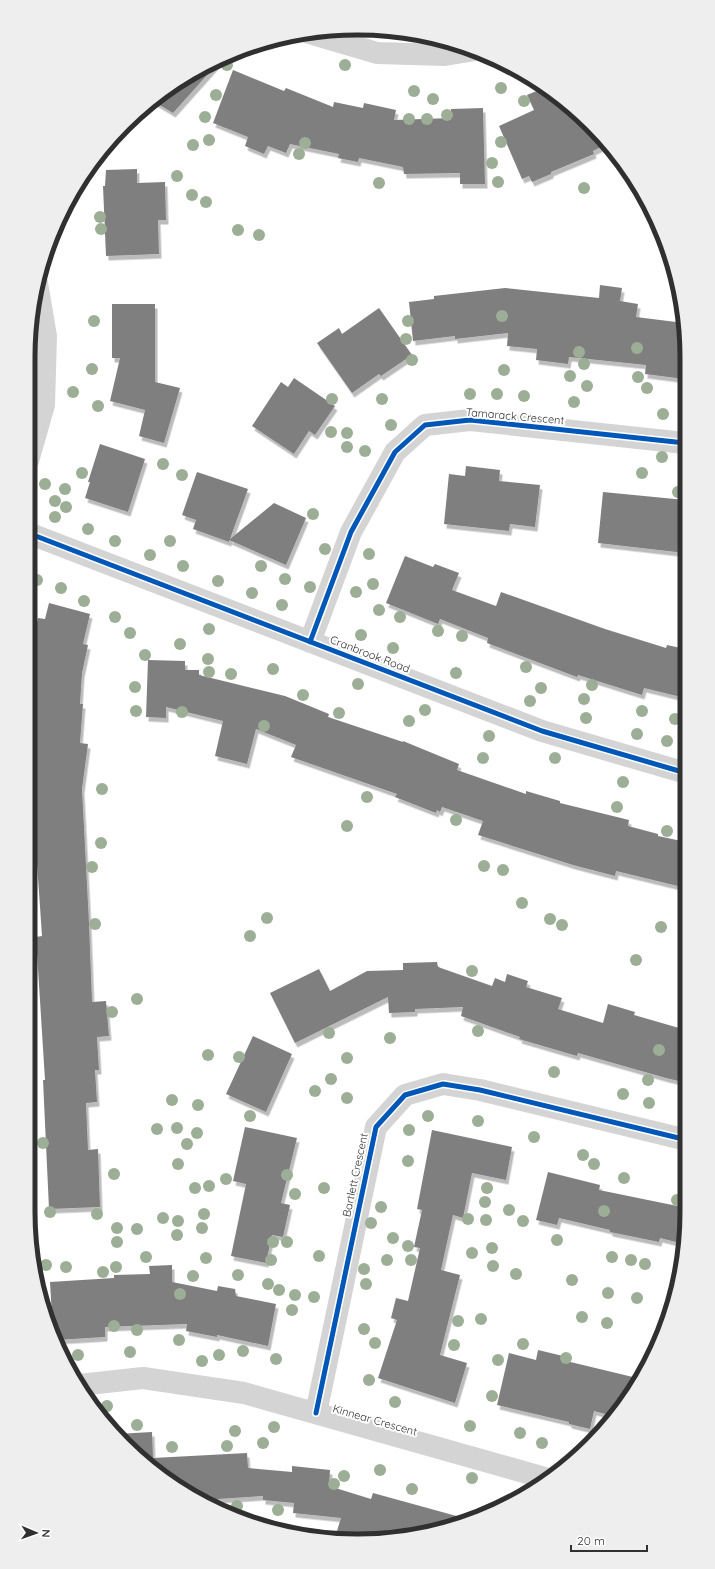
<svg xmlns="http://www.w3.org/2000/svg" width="715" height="1569" font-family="Quicksand,sans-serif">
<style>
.building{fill:#7f7f7f;filter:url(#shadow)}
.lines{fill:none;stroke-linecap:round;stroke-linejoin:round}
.minor{stroke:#d4d4d4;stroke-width:22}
.cycleway-casing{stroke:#fff;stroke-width:8}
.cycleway{stroke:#0057b8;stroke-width:5}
.tree{fill:#9cae95}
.labels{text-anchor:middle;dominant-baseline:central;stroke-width:4;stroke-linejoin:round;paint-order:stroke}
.street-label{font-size:11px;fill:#303030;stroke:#fff}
.rim{fill:none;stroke:#303030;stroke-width:5}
</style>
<defs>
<filter id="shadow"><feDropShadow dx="2.5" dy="4.5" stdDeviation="0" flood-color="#0004"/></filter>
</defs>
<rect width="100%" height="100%" fill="#fff"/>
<path class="building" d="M214,63L216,65L173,113L153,101L174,84Z
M233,70L284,91L286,88L333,107L334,102L363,108L364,103L396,110L394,120L451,118V109L483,108L485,184H460V173L404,174L403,167L359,158L358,162L338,158L339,154L290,144L286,153L268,146L264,154L245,146L248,137L213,123Z
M544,88L558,96L596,134L601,147L593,151L594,154L551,172V174L532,182L529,176L522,179L499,126L534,110L527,95Z
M137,169V183L165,182L166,220H158L159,254L106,256L103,186H105L106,170Z
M600,285L622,288L620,301L638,304L636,317L684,323V379L645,374L646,365L569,357L568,364L536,360L537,349L507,346L508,333L455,339V336L413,341L409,302L434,299V296L505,288L599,298Z
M112,304H155V382L180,388L164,443L139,436L145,410L110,401L120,358H112Z
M379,308L412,355L381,376L379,374L352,393L317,343L339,328L342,334Z
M294,378L335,406L315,435L309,431L294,454L252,426L281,382L288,387Z
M100,444L145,459L128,512L85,498L90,482H88Z
M466,466L500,470L499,481L540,485L535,527L510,524L509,531L444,524L449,474L465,476Z
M197,472L248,489L230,539L274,503L306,518L286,565L229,540V542L193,529L196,520L182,515Z
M603,492L685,500V553L598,543Z
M405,556L433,567L435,564L459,573L452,590L496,606L501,592L605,629L666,648L667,645L685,649V698L644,688L642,695L578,675L577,677L487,643L488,638L440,619L438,624L386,603Z
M49,603L90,614L83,644L88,645L82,673L80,704H83L80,743L88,744L82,789L89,923L92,1002L106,1001L109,1036L97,1037L99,1070H95L97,1102L86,1103L88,1150L98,1149L100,1207L49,1209L43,1080H45L36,937L42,936L37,863H34L29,812L33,775L30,774L37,723H28V702L32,643L38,618L45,619Z
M148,660L185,661V670H199V675L285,696L329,714L328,717L403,742V741L459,764L457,770L526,794V791L560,801V803L629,820L628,826L658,834V836L686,842V888L616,871L615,876L573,865L478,835L483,821L442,807L440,812L437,810L436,813L395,797L397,794L291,757L296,745L256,729L247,764L215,756L223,721L166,707V718L146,717Z
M437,962L438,967L492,986L495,978L505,982L507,974L528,981L526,987L562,998L558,1009L603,1023L608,1004L635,1012L634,1015L686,1030L687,1083L666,1078L578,1053L577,1056L519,1039L520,1037L461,1016L463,1007L415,1009V1012L389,1013L388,997L295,1043L270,993L319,969L330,991L367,971L403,970V963Z
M253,1036L292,1054L266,1112L226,1094Z
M245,1127L297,1138L281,1203L290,1205L283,1237L272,1235L266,1263L231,1256L246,1184L233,1181Z
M432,1130L512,1147L506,1180L472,1173L463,1218L453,1215L441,1270L460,1275L440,1355L467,1363L455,1403L378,1378L397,1320L391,1318L396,1298L408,1301L420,1248L414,1247L422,1210L417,1209Z
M548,1172L600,1185L599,1190L687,1208L684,1244L660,1238L659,1242L610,1232V1230L559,1218L557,1225L536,1220Z
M172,1265V1282L217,1291L218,1286L235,1289L236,1296L276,1304L268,1346L217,1335V1337L186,1331L187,1324L105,1327V1337L56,1340L53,1333L50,1282L114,1278V1275L150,1274L149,1266Z
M538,1350L563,1356L562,1360L637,1378L613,1416L594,1411L590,1429L569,1424V1422L497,1405L509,1353L536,1360Z
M152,1432L153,1458L247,1453L248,1468L292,1472V1466L330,1470L329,1486L371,1499L373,1493L471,1520L463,1524L401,1538L354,1537L337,1531L341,1518L293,1513L294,1503L263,1500V1496L218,1499V1507L193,1497L117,1434Z"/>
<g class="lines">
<path class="minor" d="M309,33L377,53L445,55L475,50
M28,461L44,405L46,336L37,283
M28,533L542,731L686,773
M310,642L351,532L395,452L425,425L470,420L685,443
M79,1385L143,1378L244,1393L545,1478
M316,1413L376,1127L405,1095L443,1084L480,1090L687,1140"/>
<g class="cycleway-casing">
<path id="cycleway" d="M28,533L542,731L686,773
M310,642L351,532L395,452L425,425L470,420L685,443
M316,1413L376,1127L405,1095L443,1084L480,1090L687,1140"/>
</g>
<use href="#cycleway" class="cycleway"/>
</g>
<g class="tree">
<circle cx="227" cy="65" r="6"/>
<circle cx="345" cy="65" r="6"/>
<circle cx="501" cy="88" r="6"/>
<circle cx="414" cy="91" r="6"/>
<circle cx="216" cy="95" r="6"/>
<circle cx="433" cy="99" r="6"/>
<circle cx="524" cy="101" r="6"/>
<circle cx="447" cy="115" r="6"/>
<circle cx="205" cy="117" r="6"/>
<circle cx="409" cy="119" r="6"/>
<circle cx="427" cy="119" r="6"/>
<circle cx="209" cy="140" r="6"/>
<circle cx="501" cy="142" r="6"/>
<circle cx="305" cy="143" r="6"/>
<circle cx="193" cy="145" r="6"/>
<circle cx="299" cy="154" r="6"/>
<circle cx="492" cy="163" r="6"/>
<circle cx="177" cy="176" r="6"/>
<circle cx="498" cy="182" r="6"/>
<circle cx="379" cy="183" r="6"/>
<circle cx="584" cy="188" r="6"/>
<circle cx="192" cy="195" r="6"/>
<circle cx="206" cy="202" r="6"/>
<circle cx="100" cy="217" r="6"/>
<circle cx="101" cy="229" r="6"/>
<circle cx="238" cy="230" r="6"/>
<circle cx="259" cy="235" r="6"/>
<circle cx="502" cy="316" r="6"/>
<circle cx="94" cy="321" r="6"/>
<circle cx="408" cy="321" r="6"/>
<circle cx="406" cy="339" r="6"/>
<circle cx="637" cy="348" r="6"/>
<circle cx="579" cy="352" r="6"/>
<circle cx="412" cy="360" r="6"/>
<circle cx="584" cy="364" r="6"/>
<circle cx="92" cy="369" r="6"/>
<circle cx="504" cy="370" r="6"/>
<circle cx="570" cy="376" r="6"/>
<circle cx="638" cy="377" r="6"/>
<circle cx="587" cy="386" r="6"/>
<circle cx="647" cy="388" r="6"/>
<circle cx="73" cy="392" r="6"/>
<circle cx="470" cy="394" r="6"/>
<circle cx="497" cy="394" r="6"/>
<circle cx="524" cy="396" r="6"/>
<circle cx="332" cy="399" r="6"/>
<circle cx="382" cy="399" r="6"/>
<circle cx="574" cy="402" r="6"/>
<circle cx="98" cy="406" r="6"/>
<circle cx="663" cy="414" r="6"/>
<circle cx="391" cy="425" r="6"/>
<circle cx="331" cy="432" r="6"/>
<circle cx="347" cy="433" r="6"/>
<circle cx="347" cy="447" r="6"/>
<circle cx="365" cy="451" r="6"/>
<circle cx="662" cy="457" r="6"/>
<circle cx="163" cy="464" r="6"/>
<circle cx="82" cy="473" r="6"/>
<circle cx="642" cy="473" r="6"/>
<circle cx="182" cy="475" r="6"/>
<circle cx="45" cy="484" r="6"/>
<circle cx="65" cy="489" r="6"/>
<circle cx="678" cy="492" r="6"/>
<circle cx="55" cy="501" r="6"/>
<circle cx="66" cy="507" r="6"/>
<circle cx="313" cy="514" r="6"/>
<circle cx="55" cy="517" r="6"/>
<circle cx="88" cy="529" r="6"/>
<circle cx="115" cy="541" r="6"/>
<circle cx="170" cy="541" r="6"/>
<circle cx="325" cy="549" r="6"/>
<circle cx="369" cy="554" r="6"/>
<circle cx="150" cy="555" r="6"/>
<circle cx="183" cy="566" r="6"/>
<circle cx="261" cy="566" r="6"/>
<circle cx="285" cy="579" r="6"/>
<circle cx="37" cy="580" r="6"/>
<circle cx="218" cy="581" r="6"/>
<circle cx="373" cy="584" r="6"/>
<circle cx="310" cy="587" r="6"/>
<circle cx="61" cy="588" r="6"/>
<circle cx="356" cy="592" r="6"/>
<circle cx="252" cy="593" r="6"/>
<circle cx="84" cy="601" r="6"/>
<circle cx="282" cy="605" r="6"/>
<circle cx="379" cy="610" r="6"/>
<circle cx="115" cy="617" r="6"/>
<circle cx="400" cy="617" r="6"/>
<circle cx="209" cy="629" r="6"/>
<circle cx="438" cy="631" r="6"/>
<circle cx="130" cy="633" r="6"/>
<circle cx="361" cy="635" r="6"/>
<circle cx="462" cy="636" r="6"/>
<circle cx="180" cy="644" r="6"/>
<circle cx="393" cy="648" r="6"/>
<circle cx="145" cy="655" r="6"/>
<circle cx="208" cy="659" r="6"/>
<circle cx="526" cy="667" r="6"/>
<circle cx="273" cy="669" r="6"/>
<circle cx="209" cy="672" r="6"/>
<circle cx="456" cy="673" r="6"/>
<circle cx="231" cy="674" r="6"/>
<circle cx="358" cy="684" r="6"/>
<circle cx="592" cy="685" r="6"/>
<circle cx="135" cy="687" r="6"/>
<circle cx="541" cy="688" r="6"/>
<circle cx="303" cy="695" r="6"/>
<circle cx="584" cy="699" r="6"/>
<circle cx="530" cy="701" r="6"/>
<circle cx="425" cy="710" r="6"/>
<circle cx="136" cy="711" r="6"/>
<circle cx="642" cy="711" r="6"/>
<circle cx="182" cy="712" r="6"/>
<circle cx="339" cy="713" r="6"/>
<circle cx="586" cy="718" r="6"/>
<circle cx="675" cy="719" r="6"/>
<circle cx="409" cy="721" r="6"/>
<circle cx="264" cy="726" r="6"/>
<circle cx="637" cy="734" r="6"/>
<circle cx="489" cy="736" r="6"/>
<circle cx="667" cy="741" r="6"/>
<circle cx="483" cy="758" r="6"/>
<circle cx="555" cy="758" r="6"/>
<circle cx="623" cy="782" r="6"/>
<circle cx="102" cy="789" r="6"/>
<circle cx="367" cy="797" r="6"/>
<circle cx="617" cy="807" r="6"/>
<circle cx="456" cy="820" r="6"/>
<circle cx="347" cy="826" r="6"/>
<circle cx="667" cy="831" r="6"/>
<circle cx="101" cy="843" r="6"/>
<circle cx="484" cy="866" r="6"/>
<circle cx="92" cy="867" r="6"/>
<circle cx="503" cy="870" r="6"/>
<circle cx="522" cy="903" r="6"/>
<circle cx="267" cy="918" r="6"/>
<circle cx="550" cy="919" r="6"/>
<circle cx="95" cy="924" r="6"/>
<circle cx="562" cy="925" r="6"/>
<circle cx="661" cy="927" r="6"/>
<circle cx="250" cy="936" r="6"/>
<circle cx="636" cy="960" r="6"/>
<circle cx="472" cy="971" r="6"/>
<circle cx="137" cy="999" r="6"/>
<circle cx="112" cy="1012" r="6"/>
<circle cx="478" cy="1031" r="6"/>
<circle cx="329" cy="1033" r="6"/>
<circle cx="390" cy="1038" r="6"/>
<circle cx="659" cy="1050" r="6"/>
<circle cx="208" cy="1055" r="6"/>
<circle cx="239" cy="1057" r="6"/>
<circle cx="347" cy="1058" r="6"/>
<circle cx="554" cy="1072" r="6"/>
<circle cx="331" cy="1079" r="6"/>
<circle cx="648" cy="1080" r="6"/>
<circle cx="315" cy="1091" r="6"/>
<circle cx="623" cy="1094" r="6"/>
<circle cx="347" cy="1098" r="6"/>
<circle cx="172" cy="1100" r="6"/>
<circle cx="649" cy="1103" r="6"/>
<circle cx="198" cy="1105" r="6"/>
<circle cx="250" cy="1116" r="6"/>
<circle cx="428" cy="1116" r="6"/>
<circle cx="478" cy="1121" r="6"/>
<circle cx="177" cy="1128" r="6"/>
<circle cx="157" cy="1129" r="6"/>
<circle cx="409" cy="1130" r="6"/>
<circle cx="197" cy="1133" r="6"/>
<circle cx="534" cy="1137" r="6"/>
<circle cx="43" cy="1143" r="6"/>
<circle cx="187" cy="1144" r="6"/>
<circle cx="583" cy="1155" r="6"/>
<circle cx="408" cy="1161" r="6"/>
<circle cx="178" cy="1164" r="6"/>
<circle cx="594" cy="1164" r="6"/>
<circle cx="114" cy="1174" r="6"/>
<circle cx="287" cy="1175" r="6"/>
<circle cx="624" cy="1178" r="6"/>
<circle cx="226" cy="1179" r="6"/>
<circle cx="209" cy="1186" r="6"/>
<circle cx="195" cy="1188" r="6"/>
<circle cx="324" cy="1188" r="6"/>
<circle cx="487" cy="1188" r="6"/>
<circle cx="295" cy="1194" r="6"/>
<circle cx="677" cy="1200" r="6"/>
<circle cx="485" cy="1202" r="6"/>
<circle cx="381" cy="1207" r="6"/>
<circle cx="509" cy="1210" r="6"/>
<circle cx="604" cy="1211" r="6"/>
<circle cx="50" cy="1212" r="6"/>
<circle cx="97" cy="1214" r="6"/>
<circle cx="204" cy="1214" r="6"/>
<circle cx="163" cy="1218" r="6"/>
<circle cx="468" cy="1219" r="6"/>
<circle cx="486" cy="1220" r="6"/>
<circle cx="178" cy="1221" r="6"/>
<circle cx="523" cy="1221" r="6"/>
<circle cx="371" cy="1223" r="6"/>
<circle cx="117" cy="1228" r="6"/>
<circle cx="202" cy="1228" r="6"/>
<circle cx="137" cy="1229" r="6"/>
<circle cx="177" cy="1235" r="6"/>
<circle cx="393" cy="1238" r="6"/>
<circle cx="557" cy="1240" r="6"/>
<circle cx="117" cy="1242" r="6"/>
<circle cx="273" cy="1242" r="6"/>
<circle cx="287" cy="1242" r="6"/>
<circle cx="408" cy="1246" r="6"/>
<circle cx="492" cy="1248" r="6"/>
<circle cx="472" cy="1253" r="6"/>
<circle cx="319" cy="1256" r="6"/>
<circle cx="146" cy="1257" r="6"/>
<circle cx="612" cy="1257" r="6"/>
<circle cx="206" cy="1258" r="6"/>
<circle cx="271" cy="1260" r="6"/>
<circle cx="387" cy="1260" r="6"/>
<circle cx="411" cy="1260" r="6"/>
<circle cx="631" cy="1260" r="6"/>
<circle cx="645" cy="1264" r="6"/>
<circle cx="46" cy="1265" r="6"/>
<circle cx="493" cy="1266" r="6"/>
<circle cx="66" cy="1267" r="6"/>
<circle cx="116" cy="1267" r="6"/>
<circle cx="364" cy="1269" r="6"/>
<circle cx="103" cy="1272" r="6"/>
<circle cx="516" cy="1274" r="6"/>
<circle cx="238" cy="1275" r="6"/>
<circle cx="193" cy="1276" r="6"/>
<circle cx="572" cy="1280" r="6"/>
<circle cx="268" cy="1284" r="6"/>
<circle cx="366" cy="1284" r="6"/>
<circle cx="279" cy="1290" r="6"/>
<circle cx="608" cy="1293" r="6"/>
<circle cx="180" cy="1294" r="6"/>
<circle cx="295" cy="1295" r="6"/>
<circle cx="314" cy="1297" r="6"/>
<circle cx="637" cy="1298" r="6"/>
<circle cx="292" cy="1310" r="6"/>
<circle cx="582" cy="1317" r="6"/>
<circle cx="481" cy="1319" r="6"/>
<circle cx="458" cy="1321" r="6"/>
<circle cx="607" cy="1323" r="6"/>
<circle cx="114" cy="1326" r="6"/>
<circle cx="364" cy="1329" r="6"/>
<circle cx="137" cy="1330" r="6"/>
<circle cx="179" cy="1340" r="6"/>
<circle cx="375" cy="1343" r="6"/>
<circle cx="523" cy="1344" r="6"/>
<circle cx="454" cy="1345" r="6"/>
<circle cx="243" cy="1351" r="6"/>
<circle cx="130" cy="1352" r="6"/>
<circle cx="78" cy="1355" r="6"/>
<circle cx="219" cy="1355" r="6"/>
<circle cx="566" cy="1358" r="6"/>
<circle cx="276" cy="1359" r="6"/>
<circle cx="498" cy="1360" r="6"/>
<circle cx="202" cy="1361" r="6"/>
<circle cx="369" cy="1380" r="6"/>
<circle cx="492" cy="1396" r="6"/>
<circle cx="395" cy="1402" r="6"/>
<circle cx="107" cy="1406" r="6"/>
<circle cx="137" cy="1425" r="6"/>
<circle cx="470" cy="1426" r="6"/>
<circle cx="274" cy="1427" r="6"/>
<circle cx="235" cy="1431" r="6"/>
<circle cx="520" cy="1433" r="6"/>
<circle cx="263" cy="1443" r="6"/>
<circle cx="542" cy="1443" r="6"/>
<circle cx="227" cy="1446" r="6"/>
<circle cx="172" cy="1447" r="6"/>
<circle cx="380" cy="1470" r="6"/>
<circle cx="344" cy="1476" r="6"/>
<circle cx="472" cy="1478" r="6"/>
<circle cx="334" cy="1484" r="6"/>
<circle cx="412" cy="1489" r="6"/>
<circle cx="237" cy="1506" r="6"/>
<circle cx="278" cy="1510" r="6"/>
</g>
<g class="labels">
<g class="street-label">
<text transform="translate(515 416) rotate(5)">Tamarack Crescent</text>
<text transform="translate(370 654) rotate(21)">Cranbrook Road</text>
<text transform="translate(355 1175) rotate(-78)">Bartlett Crescent</text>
<text transform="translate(375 1420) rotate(16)">Kinnear Crescent</text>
</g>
</g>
<path d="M0 0H715V1569H0ZM357 35H358A322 322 0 0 1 680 357V1212A322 322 0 0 1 358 1534H357A322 322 0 0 1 35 1212V357A322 322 0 0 1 357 35Z" fill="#eee" fill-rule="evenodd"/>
<path class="rim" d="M357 35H358A322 322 0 0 1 680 357V1212A322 322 0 0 1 358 1534H357A322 322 0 0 1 35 1212V357A322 322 0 0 1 357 35Z"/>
<g transform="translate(36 1533) rotate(92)" stroke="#ffffff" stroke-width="3" paint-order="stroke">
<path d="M0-3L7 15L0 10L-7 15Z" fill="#303030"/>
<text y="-6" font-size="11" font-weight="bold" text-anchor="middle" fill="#303030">N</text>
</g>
<path d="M571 1545v6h76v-6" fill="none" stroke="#303030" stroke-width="2"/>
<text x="577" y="1545" font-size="12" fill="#303030" stroke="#ffffff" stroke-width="3" paint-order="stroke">20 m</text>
</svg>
